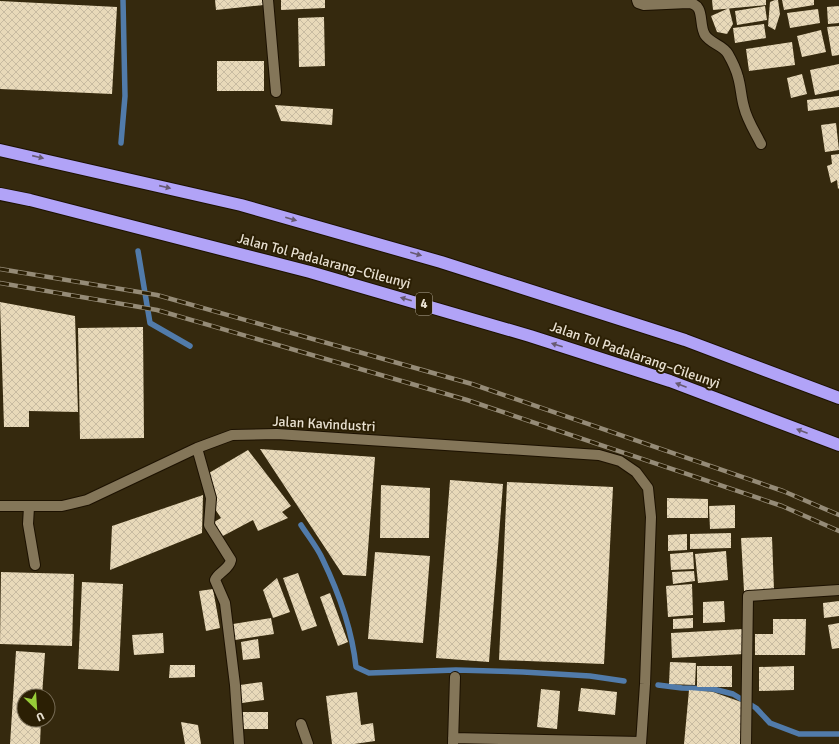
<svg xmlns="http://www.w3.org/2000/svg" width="839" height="744" font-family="Signika,sans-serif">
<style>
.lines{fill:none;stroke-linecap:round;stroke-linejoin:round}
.stream{stroke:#517baa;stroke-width:5.5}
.building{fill:url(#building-cross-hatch)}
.service-casing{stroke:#1c1100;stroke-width:12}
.minor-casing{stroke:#1c1100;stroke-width:12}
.motorway-casing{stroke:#1c1100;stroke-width:14}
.service{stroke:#847659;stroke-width:10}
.minor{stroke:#847659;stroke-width:10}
.motorway{stroke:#b1a3f7;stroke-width:12}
.rail-casing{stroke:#958b77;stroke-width:4.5}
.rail{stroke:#2b1f04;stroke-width:3;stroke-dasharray:9;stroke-linecap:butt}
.oneway{fill:#675a71}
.labels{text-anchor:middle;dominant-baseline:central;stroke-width:4;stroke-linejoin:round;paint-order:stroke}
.shield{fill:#2b1f04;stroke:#afa694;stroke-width:1}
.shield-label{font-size:13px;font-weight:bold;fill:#e8e0d1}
.street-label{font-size:14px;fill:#e8e0d1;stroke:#2b1f04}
</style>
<defs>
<pattern id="building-cross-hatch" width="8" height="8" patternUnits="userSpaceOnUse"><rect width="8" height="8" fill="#e8d9b9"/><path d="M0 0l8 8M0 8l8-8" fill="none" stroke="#c8bba1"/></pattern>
</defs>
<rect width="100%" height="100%" fill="#35290e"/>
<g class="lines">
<path class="stream" d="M121,143L125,96L123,0
M138,251L150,323L190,346
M301,525C308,536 317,547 322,558C339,593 352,629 356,667L369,673L456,670L523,672L590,676L624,681
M658,685L682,688L713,689L733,694L756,708L770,723L799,734H839"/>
</g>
<path class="building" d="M215,0H263L264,5L216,10Z
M281,0H325V8L281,10Z
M712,0H766V5L713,10Z
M775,0H778L780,14L775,30L768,26L770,2Z
M782,0H814V5L784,10Z
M0,1L117,7L112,94L0,89Z
M765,6L767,20L737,25L735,11Z
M839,6V23L828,24L827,7Z
M729,8L733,24L727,34L717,32L711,16Z
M818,9L820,23L790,28L787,13Z
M324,17L325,66L299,67L298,18Z
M764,24L766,38L735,43L733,28Z
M839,26V55L832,56L827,27Z
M821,30L826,52L802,57L797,36Z
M792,42L795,65L749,71L746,49Z
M217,61H264V91H217Z
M839,64V90L815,95L810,70Z
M802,74L807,94L791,98L787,78Z
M839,96V107L808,111L807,100Z
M275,105L333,109L332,125L281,121Z
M836,123L839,150L825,152L821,125Z
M839,154V188L838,189L837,180L831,183L827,166L832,164L831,155Z
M0,302L75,316L78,412L29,411V427H4Z
M143,327L144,438L80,439L78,328Z
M260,449L375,457L366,576L343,575Z
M248,450L291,506L282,512L288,518L258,531L253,520L221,537L214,522L221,518L213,506L217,500L209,473Z
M450,480L503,484L489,662L436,658Z
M507,482L613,487L604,664L499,660Z
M381,485L430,488L429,538H380Z
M203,495L202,533L110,570L112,526Z
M667,498L708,499V518H667Z
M735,505V528L710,529L709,506Z
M731,533V548L690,549V534Z
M687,534V550L668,551V535Z
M772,537L774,590L744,591L741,538Z
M726,551L728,580L698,583L695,554Z
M375,552L430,556L423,643L368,639Z
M693,552L694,569L671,570L670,554Z
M694,571L695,581L673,584L672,572Z
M1,572L74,574L72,646L0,644Z
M298,573L317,626L302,631L283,578Z
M277,578L290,612L273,618L263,590Z
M82,582L123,584L119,671L78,669Z
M692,584L693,615L668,617L666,586Z
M213,589L220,628L206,631L199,591Z
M330,593L348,642L338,646L320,597Z
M724,601L725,622L703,623V602Z
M839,601V616L824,618L823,603Z
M271,618L274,634L235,640L233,624Z
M693,618V628L673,629V619Z
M773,619H806L805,655H755V634H773Z
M839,623V648L832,649L828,625Z
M743,629L744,654L672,658L671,633Z
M163,633L164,653L134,655L132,635Z
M258,639L260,658L243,660L241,642Z
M16,651L45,653L42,696H24V720H41L40,744H10Z
M670,662L696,663L695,685L669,684Z
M170,665H195V677L169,678Z
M697,666H732V687H697Z
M794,666V690L759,691V667Z
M262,682L264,700L242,703L240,685Z
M581,688L617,692L615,715L578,711Z
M541,689L560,691L557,729L537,727Z
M689,690L713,692L744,703L742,744H684Z
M357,692L361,725L373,723L375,741L354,744H332L326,696Z
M242,712H268V729H241Z
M181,722L198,725L201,744H185Z"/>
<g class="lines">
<g class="service-casing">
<path id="service" d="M29,507L28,524L35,565"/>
</g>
<g class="minor-casing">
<path id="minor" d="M268,0L276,92
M637,0L638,3L644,5L688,3C706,4 698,24 705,35C711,44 723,45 728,54C732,61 736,69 738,77C741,87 741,97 744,107C747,120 755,132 761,144
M197,448L211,498L209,525L231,560C229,570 218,572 215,580L225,603L235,685L239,744
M0,506H62L87,500L197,448L232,435L277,434L599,455L620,461L636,472L648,488L651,517L645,684L641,744
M301,724L308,744
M453,738L641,742
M453,743L455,677
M746,744L748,596L839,590"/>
</g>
<g class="motorway-casing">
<path id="motorway" d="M0,150L241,205L441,262L685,340L839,398
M0,194L30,200L310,272L530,336L670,381L839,445"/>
</g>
<use href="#service" class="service"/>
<use href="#minor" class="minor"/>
<use href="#motorway" class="motorway"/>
<g class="rail-casing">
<path id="rail" d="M0,269L157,295L472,384L783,491L839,515
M0,283L157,310L467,400L782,506L839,531"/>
</g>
<use href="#rail" class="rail"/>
</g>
<defs><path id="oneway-solid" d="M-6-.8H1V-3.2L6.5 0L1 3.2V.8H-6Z"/></defs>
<g class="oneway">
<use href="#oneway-solid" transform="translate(38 157) rotate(13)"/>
<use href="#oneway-solid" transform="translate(165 187) rotate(13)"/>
<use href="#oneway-solid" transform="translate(291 219) rotate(16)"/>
<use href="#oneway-solid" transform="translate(416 254) rotate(16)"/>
<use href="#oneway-solid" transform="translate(406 299) rotate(-164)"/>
<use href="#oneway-solid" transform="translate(557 345) rotate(-162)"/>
<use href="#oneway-solid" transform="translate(681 385) rotate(-159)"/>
<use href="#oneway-solid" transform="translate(802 431) rotate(-159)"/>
</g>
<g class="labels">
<rect class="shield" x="416" y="293" width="16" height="22" rx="3"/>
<g class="shield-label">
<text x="424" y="304">4</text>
</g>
<g class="street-label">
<text transform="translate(324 261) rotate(15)">Jalan Tol Padalarang–Cileunyi</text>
<text transform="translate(635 355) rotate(19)">Jalan Tol Padalarang–Cileunyi</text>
<text transform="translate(324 424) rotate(3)">Jalan Kavindustri</text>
</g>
</g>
<g transform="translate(36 708) rotate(155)"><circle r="19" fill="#2b1f04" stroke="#776c56"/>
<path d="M0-3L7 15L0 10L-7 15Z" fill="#97cc38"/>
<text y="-6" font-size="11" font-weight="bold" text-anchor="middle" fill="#e8e0d1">U</text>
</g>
</svg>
